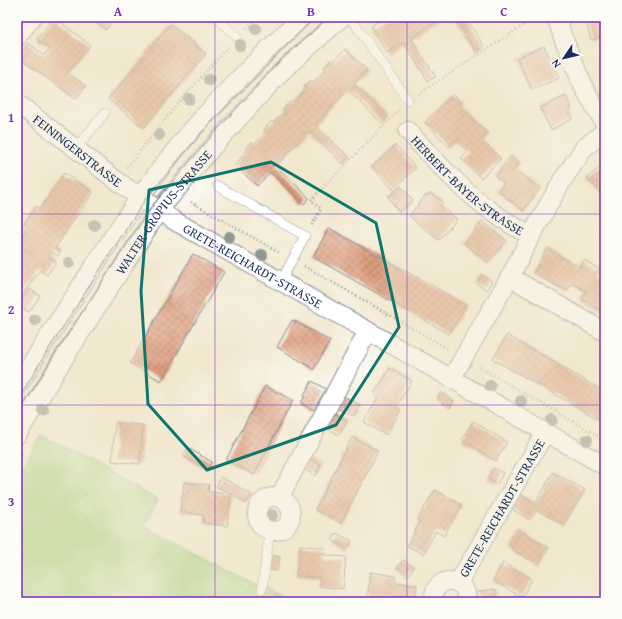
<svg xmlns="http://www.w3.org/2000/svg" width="622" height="619" font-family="'Gentium Book Plus',serif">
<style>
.grass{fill:url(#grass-dots);stroke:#618270}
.building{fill:url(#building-cross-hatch)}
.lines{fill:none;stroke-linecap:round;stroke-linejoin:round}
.service-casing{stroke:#868b96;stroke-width:10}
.minor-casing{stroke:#868b96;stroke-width:20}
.path{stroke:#868b96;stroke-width:2.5;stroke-dasharray:1 3;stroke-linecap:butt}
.service{stroke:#fff;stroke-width:9}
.minor{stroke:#fff;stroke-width:18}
.tram{stroke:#1b2f5e;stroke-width:1}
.tree{fill:#8f9895}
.marked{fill:none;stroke:#0f766e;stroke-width:3;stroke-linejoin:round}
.grid{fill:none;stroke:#7b2cbf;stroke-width:1;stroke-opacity:0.55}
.labels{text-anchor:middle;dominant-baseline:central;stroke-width:3;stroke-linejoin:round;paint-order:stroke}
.street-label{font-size:13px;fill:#1b2f5e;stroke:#fdfcf7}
.neatline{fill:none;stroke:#7b2cbf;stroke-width:1.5}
.grid-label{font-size:13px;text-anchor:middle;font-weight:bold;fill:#7b2cbf}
</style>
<defs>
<pattern id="grass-dots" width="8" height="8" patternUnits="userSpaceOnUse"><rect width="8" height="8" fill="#a7d582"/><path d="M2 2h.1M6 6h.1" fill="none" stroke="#8fb773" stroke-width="1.8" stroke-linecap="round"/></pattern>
<pattern id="building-cross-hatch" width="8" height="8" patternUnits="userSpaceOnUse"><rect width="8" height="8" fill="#df9f7e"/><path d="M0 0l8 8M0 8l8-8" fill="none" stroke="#b4826a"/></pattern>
</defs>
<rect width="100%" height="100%" fill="#fdfcf7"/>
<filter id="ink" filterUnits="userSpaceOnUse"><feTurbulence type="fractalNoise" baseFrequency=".025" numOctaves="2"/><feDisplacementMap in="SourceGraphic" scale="8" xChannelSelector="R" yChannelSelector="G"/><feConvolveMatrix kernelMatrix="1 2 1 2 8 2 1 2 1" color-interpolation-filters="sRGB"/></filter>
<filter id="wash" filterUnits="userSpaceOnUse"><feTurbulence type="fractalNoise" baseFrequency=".012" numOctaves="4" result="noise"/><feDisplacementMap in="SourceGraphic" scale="16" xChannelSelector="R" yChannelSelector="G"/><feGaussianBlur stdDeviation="0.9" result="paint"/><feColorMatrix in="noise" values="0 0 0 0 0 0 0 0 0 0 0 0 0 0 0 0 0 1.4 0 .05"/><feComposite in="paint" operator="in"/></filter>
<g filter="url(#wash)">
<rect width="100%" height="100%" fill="#f1e7cd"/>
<path class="grass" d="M41,435L158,500L144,526L258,586L266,588L290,602H17V476Z"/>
<g id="blocks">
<path class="building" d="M54,17L90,45L68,73L86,86L76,99L18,57L28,43L44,55L50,48L37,39Z
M88,17H115L106,30Z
M386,17H443L411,38L436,77L428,81L403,42L387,53L371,26Z
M454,17H465L484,46L476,51Z
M585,17H605V36L591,40Z
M171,24L206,54L144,128L108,99Z
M544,46L559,78L532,90L517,58Z
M345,49L367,70L354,84L388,116L382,123L348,90L315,125L349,157L343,164L309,131L276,166L309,198L304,204L270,172L257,186L235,165L247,151L245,149L252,142L254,144L267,131L264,129L272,121L273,123L286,110L284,108L291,101L293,102L306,89L304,87L311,80L313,82L326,69L324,67L330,60L333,62Z
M605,64V79L600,66Z
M453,94L462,103L459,105L487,133L481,139L501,159L481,178L461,159L468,152L456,140L449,147L425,122Z
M566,96L572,109L568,111L572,119L551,130L540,108Z
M395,145L416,168L393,189L372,167Z
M511,156L520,163L515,169L540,189L523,211L498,191L504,183L495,176Z
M605,163V199L587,178Z
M64,173L93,192L55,248L60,252L58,256L52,252L49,257L56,262L47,275L40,270L17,303V238L19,239L26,230L22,227L36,206L40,209Z
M401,186L413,201L399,212L388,197Z
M430,193L443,202L440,205L457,219L439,240L409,216L426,195L428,196Z
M482,221L507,241L488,263L464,243Z
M329,228L466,305L449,334L313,257Z
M547,248L580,267L584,260L599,269L597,272L605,276V313L582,299L586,291L572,283L567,291L533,273Z
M193,254L224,272L161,381L130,363Z
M482,275L492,281L487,290L477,284Z
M30,289L40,296L29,312L18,305Z
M292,320L330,341L314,369L277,347Z
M507,335L605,392V423L493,359Z
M390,368L412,381L396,407L401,410L386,435L364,422L378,397L374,394Z
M312,381L326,389L313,410L301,403L305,396L304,395Z
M265,386L293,400L254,475L226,460Z
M441,393L454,401L450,408L437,399Z
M343,396L360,405L354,416L337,408Z
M335,413L347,420L339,435L327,428Z
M473,421L507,442L496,461L462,440Z
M115,423L143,425L140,464L112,461Z
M352,437L378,451L341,523L315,510Z
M188,448L212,462L207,470L183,456Z
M309,458L321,465L316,476L303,468Z
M493,468L503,473L497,484L488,479Z
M553,472L585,490L564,525L537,510L530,520L512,509L520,494L536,503Z
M221,477L252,495L246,503L231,494L227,526L203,523L204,515L180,512L184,482L209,485L208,492L231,494L216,486Z
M435,490L462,505L444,536L436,531L423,554L407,546L420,522L417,520Z
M521,531L549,548L539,565L511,549Z
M336,533L352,541L347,549L332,540Z
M300,545L325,548L324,555L346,557L343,589L319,586L320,578L296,575Z
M269,555L280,557L277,571L267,569Z
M403,560L414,567L408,576L397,568Z
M503,563L532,579L522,597L493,581Z
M370,572L395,576V582L417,585L415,602H367Z
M495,589L497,602H478L477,592Z"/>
</g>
</g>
<g filter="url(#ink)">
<use href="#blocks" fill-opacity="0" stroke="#868b96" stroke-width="1"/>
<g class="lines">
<g class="service-casing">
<path id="service" d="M216,17L237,37
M350,17L408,100
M76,148L105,113
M218,186L305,236L281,281
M262,589L270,530"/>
</g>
<g class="minor-casing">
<g id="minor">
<path d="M557,17L562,35L584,88L605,124"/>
<path d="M17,37L32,17"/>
<path id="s1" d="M17,103L117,181L173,220L605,466"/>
<path id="s2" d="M408,131C437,163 468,197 504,220C513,226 522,231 531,236"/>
<path d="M510,277L605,332"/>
<path d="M451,379L510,277L531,236L562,181L584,148L605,131"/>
<path d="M17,387C44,343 72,300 100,257C123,221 146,186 173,153C212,104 256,60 302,17"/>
<path id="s3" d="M17,435L61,363L159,210L217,142L282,71L342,17"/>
<circle cx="274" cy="514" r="17"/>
<path d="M279,498L368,331"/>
<path id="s4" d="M458,583L545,433"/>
<path d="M434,602C430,573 471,575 466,602"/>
</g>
</g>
<path class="path" d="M247,28L258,17
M419,94L536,17
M127,167L180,101L228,47
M191,202L280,253
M312,225L321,209L311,200L400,109
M304,266L447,348
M17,335L21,332
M479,367L605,440
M17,461L22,453"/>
<use href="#service" class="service"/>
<use href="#minor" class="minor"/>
<path class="tram" d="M17,401L45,355L145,200L202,132L315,17
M17,416L53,356L153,205L210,138L277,64L329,17"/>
</g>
<g class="tree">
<circle cx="256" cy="29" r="6"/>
<circle cx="240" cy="45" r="6"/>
<circle cx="209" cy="80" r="6"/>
<circle cx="189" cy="99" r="6"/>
<circle cx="159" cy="135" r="6"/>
<circle cx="94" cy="225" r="6"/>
<circle cx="229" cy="237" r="6"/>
<circle cx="262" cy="255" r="6"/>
<circle cx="69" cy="263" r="6"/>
<circle cx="35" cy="320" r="6"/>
<circle cx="490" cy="386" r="6"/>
<circle cx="521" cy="401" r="6"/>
<circle cx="43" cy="410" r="6"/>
<circle cx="552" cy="420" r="6"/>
<circle cx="587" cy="440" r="6"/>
<circle cx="272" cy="515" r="6"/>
</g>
</g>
<path d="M0 0H622V619H0ZM271,162L376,223L399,327L336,425L207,470L148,404L141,291L149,190Z" fill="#f1e7cd" fill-opacity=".55" fill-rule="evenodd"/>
<path class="marked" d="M271,162L376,223L399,327L336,425L207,470L148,404L141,291L149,190Z"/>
<path class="grid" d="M215,17V602M407,17V602M17,214H605M17,405H605"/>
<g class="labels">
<g class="street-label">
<text stroke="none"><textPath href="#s1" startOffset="77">FEININGERSTRASSE</textPath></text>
<text stroke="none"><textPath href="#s2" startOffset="81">HERBERT-BAYER-STRASSE</textPath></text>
<text stroke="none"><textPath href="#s3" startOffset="267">WALTER-GROPIUS-STRASSE</textPath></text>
<text stroke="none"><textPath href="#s1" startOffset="287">GRETE-REICHARDT-STRASSE</textPath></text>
<text stroke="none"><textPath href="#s4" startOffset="87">GRETE-REICHARDT-STRASSE</textPath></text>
</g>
</g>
<rect width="622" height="619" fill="none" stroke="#fdfcf7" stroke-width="44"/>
<g transform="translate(564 58) rotate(235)" stroke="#fdfcf7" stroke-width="3" paint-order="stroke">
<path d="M0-3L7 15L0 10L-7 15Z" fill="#1b2f5e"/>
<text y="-6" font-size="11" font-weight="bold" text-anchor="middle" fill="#1b2f5e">N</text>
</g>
<rect x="22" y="22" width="578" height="575" class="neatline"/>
<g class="grid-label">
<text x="118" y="16">A</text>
<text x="311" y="16">B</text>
<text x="504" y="16">C</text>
<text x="11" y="122">1</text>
<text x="11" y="314">2</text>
<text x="11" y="506">3</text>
</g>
</svg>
